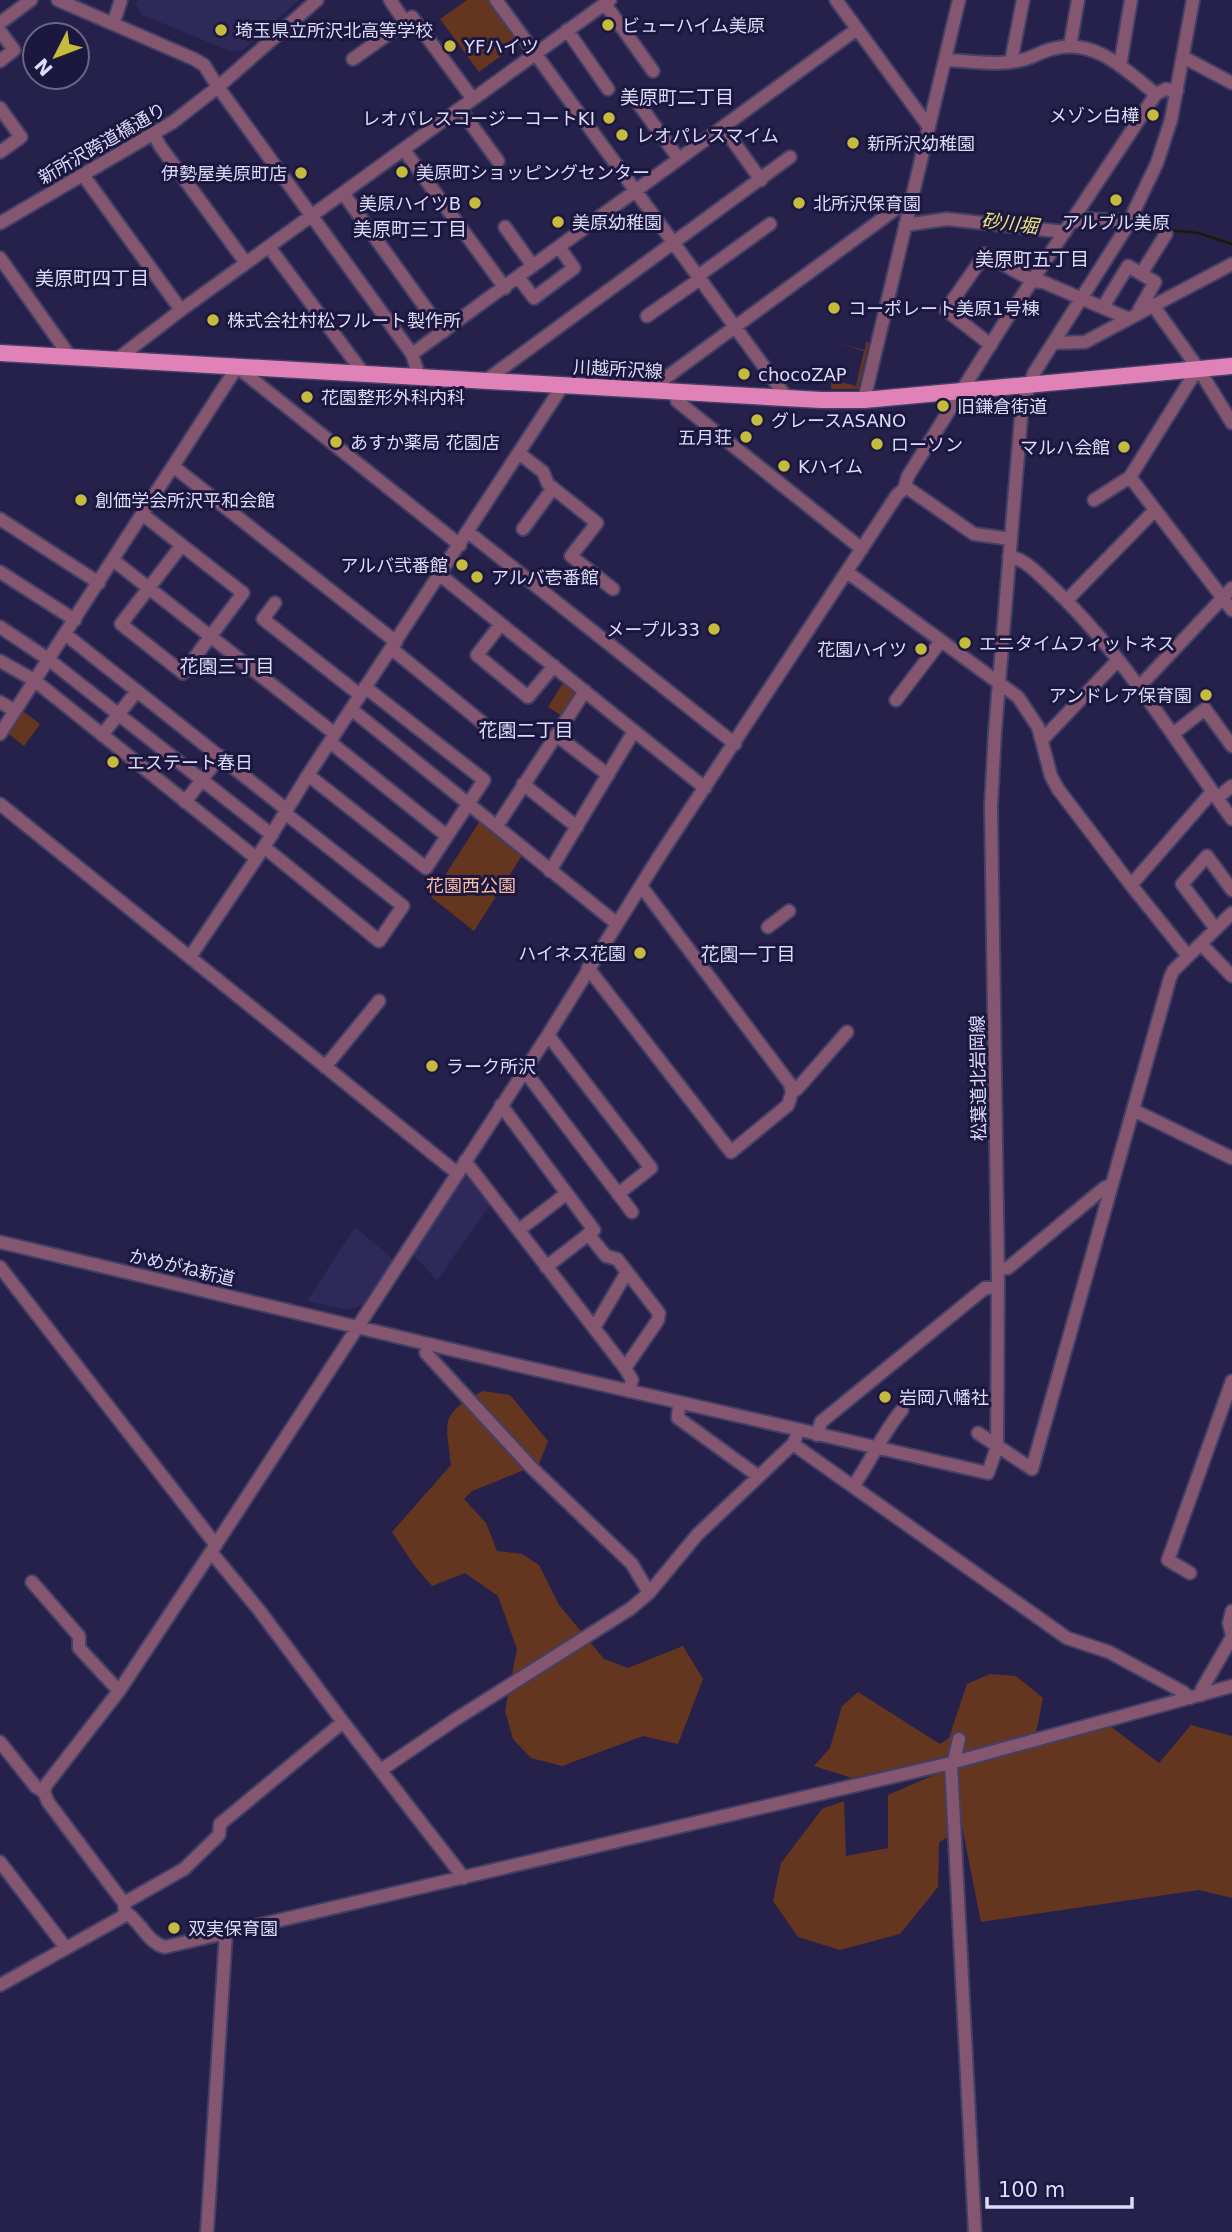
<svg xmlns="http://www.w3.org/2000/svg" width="1232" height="2232" font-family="'DejaVu Sans','Noto Sans JP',sans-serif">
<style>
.built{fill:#2e2959}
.green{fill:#65361f}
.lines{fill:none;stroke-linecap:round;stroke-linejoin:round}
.stream{stroke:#1b1903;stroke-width:2.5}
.minor-casing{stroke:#433f66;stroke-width:16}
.major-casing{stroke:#433f66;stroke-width:19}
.minor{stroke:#845670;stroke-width:12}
.major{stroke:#e082b8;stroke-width:16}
.poi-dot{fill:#c5bc3d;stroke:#1c173f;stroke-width:2.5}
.labels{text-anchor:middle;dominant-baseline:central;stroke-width:6;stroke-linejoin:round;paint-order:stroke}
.poi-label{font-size:18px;fill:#dcdcf8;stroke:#1c173f;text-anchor:start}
.street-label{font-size:18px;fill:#dcdcf8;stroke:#1c173f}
.park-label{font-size:18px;fill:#f8bea4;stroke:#1c173f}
.neighbourhood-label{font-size:19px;fill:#dcdcf8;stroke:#1c173f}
.water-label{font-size:19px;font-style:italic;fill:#eae37c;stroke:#1c173f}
</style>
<rect width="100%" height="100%" fill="#26214a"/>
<path class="built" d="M137,0H299L243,50L230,51L142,15L136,4Z
M466,1170L493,1201L437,1280L414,1256V1249Z
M355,1227L393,1259L364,1304L348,1310L307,1301Z"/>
<path class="green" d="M467,0H491L521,41L479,72L440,19Z
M866,341L869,343L858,389H831V381L833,380L856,386L864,351L839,344L865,350Z
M563,683L577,693L562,716L548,707Z
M20,709L40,724L24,746L5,731Z
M480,821L523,854L474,931L431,897Z
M482,1391L510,1395L548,1441L539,1464L472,1491L464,1499L486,1523L497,1551L522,1554L539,1565L559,1605L604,1659L628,1668L683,1646L703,1679L678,1744L643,1736L562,1766L531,1758L513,1739L505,1711L517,1649L498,1596L465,1573L432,1586L414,1565L392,1532L451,1465C446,1419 439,1416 482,1391Z
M990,1674L1016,1676L1043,1698L1033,1747L1110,1726L1159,1763L1191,1725L1232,1736V1898L1199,1890L981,1922L962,1826L939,1843L938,1887L900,1934L840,1950L798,1937L773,1901L781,1863L822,1809L844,1801L846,1856L888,1848V1795L943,1771V1757L852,1778L814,1766L830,1748L842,1706L858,1692L940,1744L949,1738L967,1684Z"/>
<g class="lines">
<path class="stream" d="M1140,227L1198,233L1232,244"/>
<g class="minor-casing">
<path id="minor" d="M58,0L194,59L204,65L218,87L412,354L419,376
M390,0L405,22
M496,0L787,398
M836,0L929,127
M605,4L653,71
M0,23L31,0
M113,24L121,0
M567,30L608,89
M0,31L14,50L0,61
M1070,46L1078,0
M1183,57L1232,83
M353,59L412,17L473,99
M946,60C970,61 998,66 1022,60C1032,58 1042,51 1052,49C1095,37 1125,70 1156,94
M1011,62L1023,0
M1120,66L1131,0
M635,99L679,159
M0,108L21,137L0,152
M460,109L498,161
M723,127L761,180
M154,135L160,146L246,263
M404,150L505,288
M83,175L181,310
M343,193L443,332
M1073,222L1089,219L1129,221
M0,223L173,122L218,87L317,0
M905,225L947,219L1065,232
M505,227L533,266
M269,247L364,374
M0,258L71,358
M1141,274L1166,234
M698,276L770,224
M518,277L534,298L574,268L559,247
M1152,304L1198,368L1232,423
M1103,307L1128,266L1155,282L1139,310
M647,316L700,279
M1053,343L1085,342L1232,264
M991,345L946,310L985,254L1033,281L1043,282L1127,318
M412,354L857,29
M116,360L181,310L610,0
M1198,368L1130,477L1232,610
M485,381L790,157
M649,390L912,197
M678,392L677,401L862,549
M864,400L959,0
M520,454L543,472L548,484L553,488
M174,467L396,642
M904,489L908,476L1006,320L1156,94L1166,89L1177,91
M1094,500L1130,477
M142,514L243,593L183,673L121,624L182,545
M0,519L99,583
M523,529L553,488L597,523L571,556L613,589
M468,532L735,744
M1009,556C1026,560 1035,571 1048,583C1121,650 1174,739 1232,819
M113,560L335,734
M0,572L75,620
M847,572L1018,697L1038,727L1051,776L1058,789L1131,885
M440,575L705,788
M1067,600L1155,510
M275,603L263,619L360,695
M501,624L477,655L528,697L554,666
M0,627L48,659L272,835
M65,634L287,810
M392,649L495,733
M0,661L34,680L256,858
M1138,688L1232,588
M896,700L941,641
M0,702L15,711
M351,709L616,923
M0,734L237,367L460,545
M1173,734L1205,709L1232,746
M102,735L137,691
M556,735L608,775
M1042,740L1117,661
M330,742L447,836
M308,775L426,868L484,780L365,687
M523,784L577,827
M1217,798L1232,786
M185,802L220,756
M0,804L457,1173
M497,826L585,691
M264,847L379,941L403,906L285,813
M550,871L634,731
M641,886L790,1084L792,1092
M768,927L789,911
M1216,929L1182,884L1207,856L1232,890
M1201,944L1232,976
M1188,956L1131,885L1212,792
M190,957L264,847L308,775L563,385
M588,968L731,1152L788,1105L792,1092L797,1089L847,1032
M548,1035L651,1168L618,1194
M325,1067L379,1001
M524,1070L632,1212
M501,1105L594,1230L546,1267
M1133,1110L1232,1158
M465,1161L625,1368L632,1380L629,1391
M519,1230L566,1194
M588,1234L606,1256L617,1259L659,1313L658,1320L625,1368
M0,1242L508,1363L988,1473L997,1447L998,1278L991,806L995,731L1022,406L1034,373L1126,228L1157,163L1171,120L1193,0
M0,1267L216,1545
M998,1269L1008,1268L1104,1188L1112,1184
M594,1328L627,1272
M428,1344L426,1353L532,1468L632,1564L649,1593
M679,1403L678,1418L758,1476
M978,1433L1032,1469L1170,978L1173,971L1232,913
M817,1435L821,1422L985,1288H998
M793,1444L1067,1638L1109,1652L1183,1692L1190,1698
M854,1485C871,1461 883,1432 902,1410
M211,1552L259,1610L343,1722L464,1878
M1190,1573L1168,1560L1232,1381
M32,1582L79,1636V1648L119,1691
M1232,1611L1229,1623L1232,1635
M1201,1695L1202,1689L1232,1637
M0,1742L36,1787L44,1792
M954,1761L959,1739
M951,1763L975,2232
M381,1770L456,1719L630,1609L649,1593L697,1535L794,1443L798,1430
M0,1862L66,1948
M124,1903L184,1869L219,1835L220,1824L343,1722
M125,1912C140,1920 147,1943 165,1947L951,1763L1232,1686
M0,1985L122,1917L125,1912L124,1903L48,1802L44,1792L46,1785L119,1691L211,1552L548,1035L660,855L897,495L904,489H909L974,534L1011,539
M207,2232L226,1932"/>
</g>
<g class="major-casing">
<path id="major" d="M0,353L821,400H864L1232,366"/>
</g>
<use href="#minor" class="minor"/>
<use href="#major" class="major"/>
</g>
<g class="poi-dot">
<circle cx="608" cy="25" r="7"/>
<circle cx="221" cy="30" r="7"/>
<circle cx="450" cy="46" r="7"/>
<circle cx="1153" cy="115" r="7"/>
<circle cx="609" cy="118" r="7"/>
<circle cx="622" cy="135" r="7"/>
<circle cx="853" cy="143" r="7"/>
<circle cx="402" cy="172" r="7"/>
<circle cx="301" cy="173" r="7"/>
<circle cx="1116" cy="200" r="7"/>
<circle cx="475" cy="203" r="7"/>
<circle cx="799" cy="203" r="7"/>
<circle cx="558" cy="222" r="7"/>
<circle cx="834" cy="308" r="7"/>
<circle cx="213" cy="320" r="7"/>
<circle cx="744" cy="374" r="7"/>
<circle cx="307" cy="397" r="7"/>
<circle cx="943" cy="406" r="7"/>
<circle cx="757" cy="420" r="7"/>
<circle cx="746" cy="437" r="7"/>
<circle cx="336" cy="442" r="7"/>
<circle cx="877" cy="444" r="7"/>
<circle cx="1124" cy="447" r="7"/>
<circle cx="784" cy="466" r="7"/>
<circle cx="81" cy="500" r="7"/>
<circle cx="462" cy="565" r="7"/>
<circle cx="477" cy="577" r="7"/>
<circle cx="714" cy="629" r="7"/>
<circle cx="965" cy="643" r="7"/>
<circle cx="921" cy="649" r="7"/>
<circle cx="1206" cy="695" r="7"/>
<circle cx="113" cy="762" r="7"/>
<circle cx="640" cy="953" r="7"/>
<circle cx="432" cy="1066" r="7"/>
<circle cx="885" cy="1397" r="7"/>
<circle cx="174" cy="1928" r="7"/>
</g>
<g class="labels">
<g class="poi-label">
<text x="622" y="25">ビューハイム美原</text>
<text x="235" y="30">埼玉県立所沢北高等学校</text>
<text x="464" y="46">YFハイツ</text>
<text x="1139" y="115" text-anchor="end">メゾン白樺</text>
<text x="595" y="118" text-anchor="end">レオパレスコージーコートKI</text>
<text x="636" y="135">レオパレスマイム</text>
<text x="867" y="143">新所沢幼稚園</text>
<text x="416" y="172">美原町ショッピングセンター</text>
<text x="287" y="173" text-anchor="end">伊勢屋美原町店</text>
<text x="461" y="203" text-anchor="end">美原ハイツB</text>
<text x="813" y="203">北所沢保育園</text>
<text x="572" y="222">美原幼稚園</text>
<text x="1116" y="222" text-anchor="middle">アルブル美原</text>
<text x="848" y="308">コーポレート美原1号棟</text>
<text x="227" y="320">株式会社村松フルート製作所</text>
<text x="758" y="374">chocoZAP</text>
<text x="321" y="397">花園整形外科内科</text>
<text x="957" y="406">旧鎌倉街道</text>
<text x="771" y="420">グレースASANO</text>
<text x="732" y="437" text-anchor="end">五月荘</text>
<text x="350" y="442">あすか薬局 花園店</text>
<text x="891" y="444">ローソン</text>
<text x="1110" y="447" text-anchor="end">マルハ会館</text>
<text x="798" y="466">Kハイム</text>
<text x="95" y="500">創価学会所沢平和会館</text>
<text x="448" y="565" text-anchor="end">アルバ弐番館</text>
<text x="491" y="577">アルバ壱番館</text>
<text x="700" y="629" text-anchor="end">メープル33</text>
<text x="979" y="643">エニタイムフィットネス</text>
<text x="907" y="649" text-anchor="end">花園ハイツ</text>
<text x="1192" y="695" text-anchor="end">アンドレア保育園</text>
<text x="127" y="762">エステート春日</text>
<text x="626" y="953" text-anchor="end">ハイネス花園</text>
<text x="446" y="1066">ラーク所沢</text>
<text x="899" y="1397">岩岡八幡社</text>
<text x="188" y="1928">双実保育園</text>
</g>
<g class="street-label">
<text transform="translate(102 143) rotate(-30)">新所沢跨道橋通り</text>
<text transform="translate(618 369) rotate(3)">川越所沢線</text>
<text transform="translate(978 1078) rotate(-91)">松葉道北岩岡線</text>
<text transform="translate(182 1267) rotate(13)">かめがね新道</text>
</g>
<g class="park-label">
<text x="471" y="885">花園西公園</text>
</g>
<g class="neighbourhood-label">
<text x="677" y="97">美原町二丁目</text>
<text x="410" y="229">美原町三丁目</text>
<text x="1032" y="259">美原町五丁目</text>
<text x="92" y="278">美原町四丁目</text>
<text x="227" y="666">花園三丁目</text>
<text x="526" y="730">花園二丁目</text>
<text x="748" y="954">花園一丁目</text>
</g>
<g class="water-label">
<text transform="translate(1010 223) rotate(7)">砂川堀</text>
</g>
</g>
<g transform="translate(56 56) rotate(228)"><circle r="33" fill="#1c173f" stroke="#696689" stroke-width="2"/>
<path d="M0-5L12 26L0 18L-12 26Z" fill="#c5bc3d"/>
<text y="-10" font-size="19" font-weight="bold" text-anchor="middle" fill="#dcdcf8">N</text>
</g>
<path d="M987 2197v10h145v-10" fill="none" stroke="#dcdcf8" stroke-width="3.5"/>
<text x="998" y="2197" font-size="21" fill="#dcdcf8" stroke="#1c173f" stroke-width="5" paint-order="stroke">100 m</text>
</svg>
